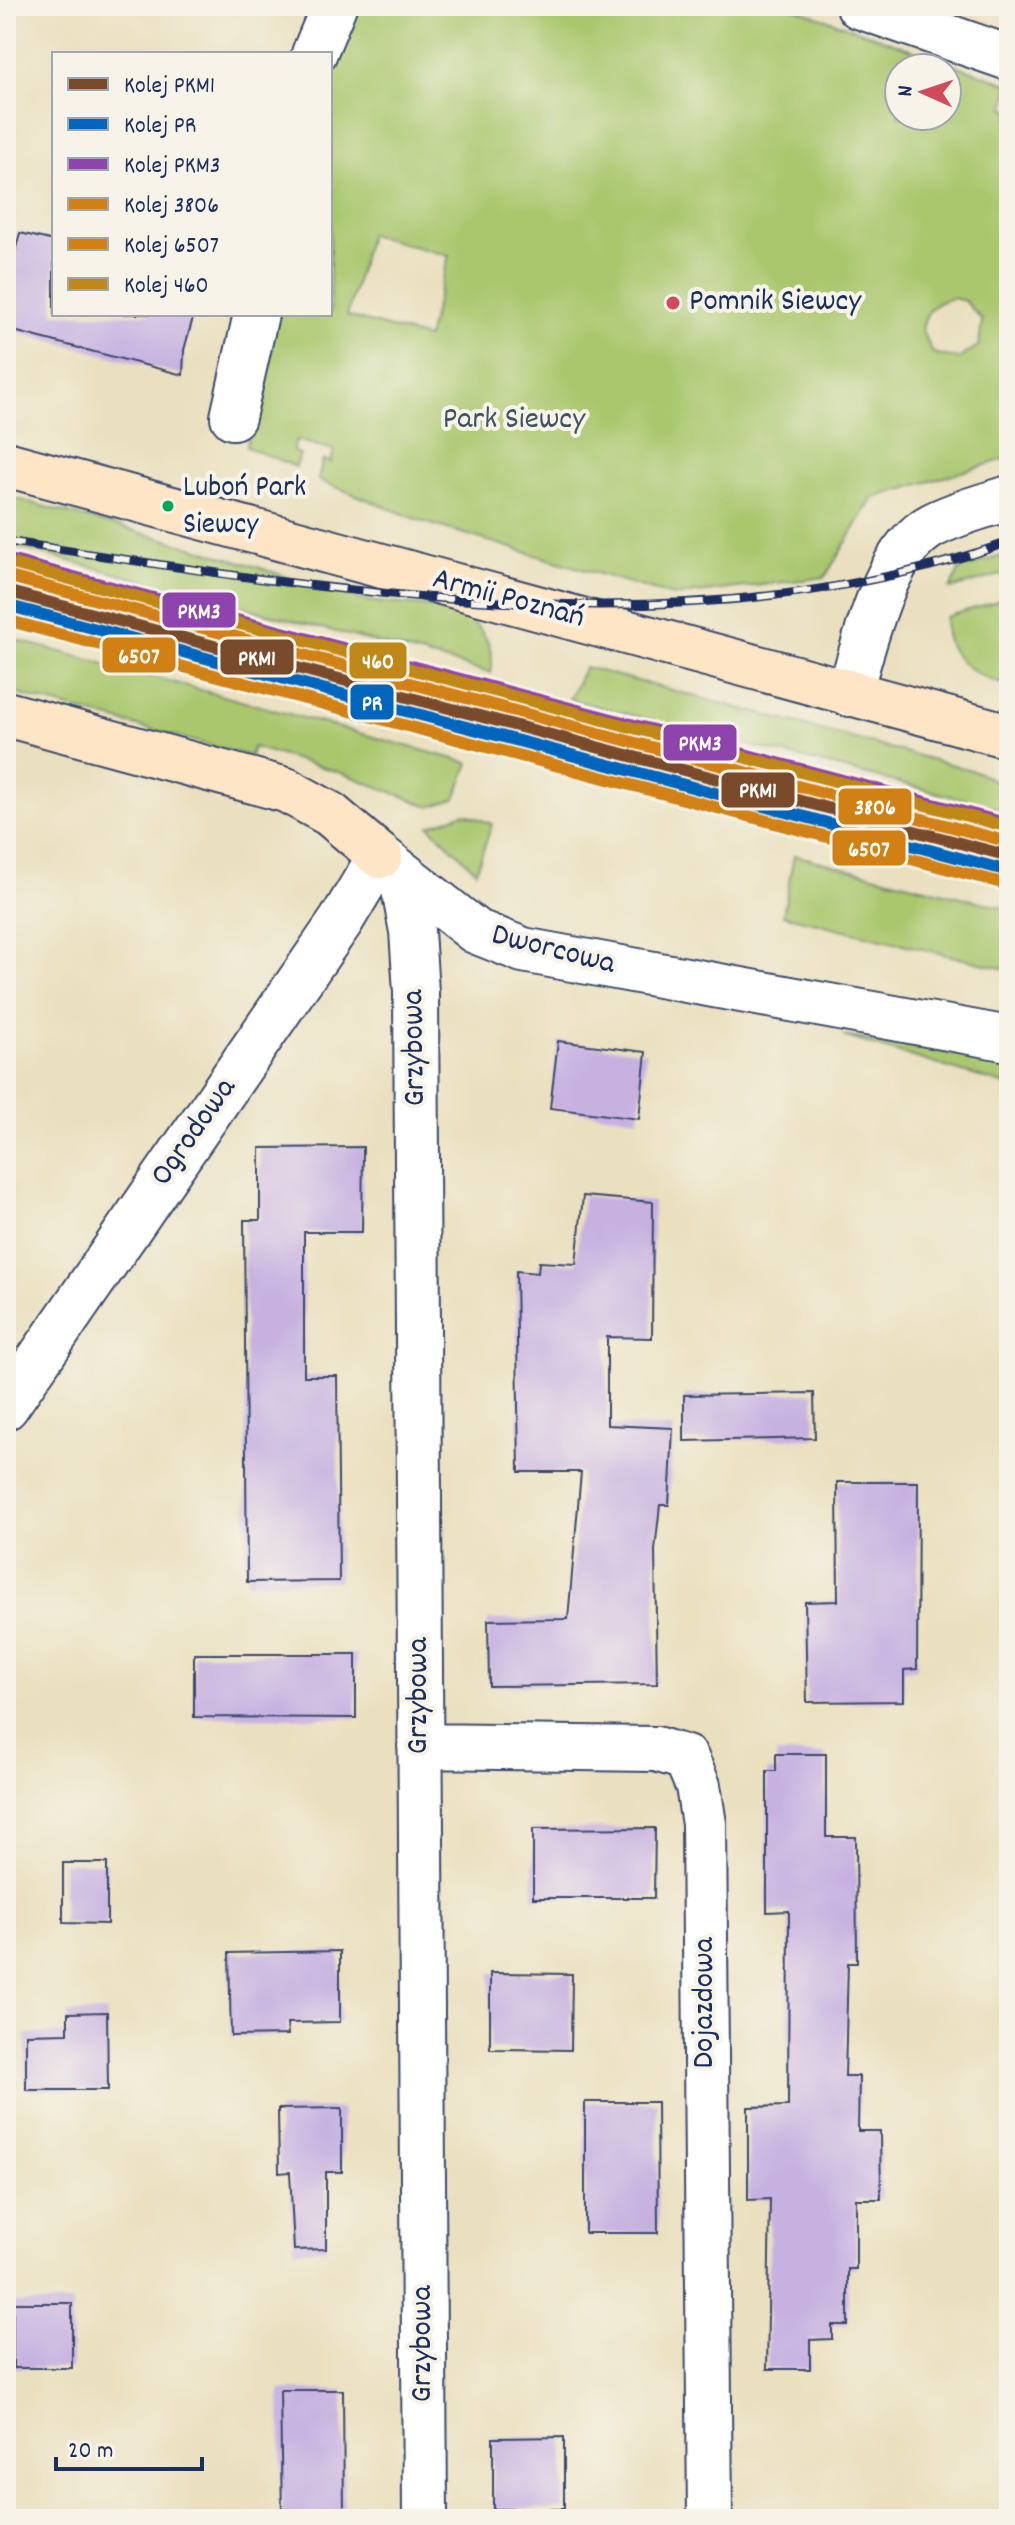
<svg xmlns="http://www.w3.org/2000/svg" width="1015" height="2525" font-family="Dekko,sans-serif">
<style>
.green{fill:#aac76e;stroke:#627b66;stroke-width:2;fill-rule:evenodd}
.building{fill:#c6b1e1}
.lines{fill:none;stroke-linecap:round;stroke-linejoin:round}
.street-casing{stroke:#3a4a6d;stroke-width:48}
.secondary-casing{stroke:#3a4a6d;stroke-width:48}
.street{stroke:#fff;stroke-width:44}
.secondary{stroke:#fde5c5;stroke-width:44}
.rail-casing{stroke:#1b2f5e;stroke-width:9}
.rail{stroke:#f7f3e8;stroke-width:6;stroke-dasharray:18;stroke-linecap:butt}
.rail-1-casing{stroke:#f7f3e8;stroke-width:18}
.rail-2-casing{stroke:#f7f3e8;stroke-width:18}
.rail-3-casing{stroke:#f7f3e8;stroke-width:18}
.rail-4-casing{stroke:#f7f3e8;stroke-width:18}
.rail-5-casing{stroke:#f7f3e8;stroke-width:18}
.rail-6-casing{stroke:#f7f3e8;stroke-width:18}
.rail-1{stroke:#7a4b2a;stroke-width:12}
.rail-2{stroke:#0065bd;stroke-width:12}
.rail-3{stroke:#8e44ad;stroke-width:12}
.rail-4{stroke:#d18113;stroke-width:12}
.rail-5{stroke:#d18113;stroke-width:12}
.rail-6{stroke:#c08818;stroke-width:12}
.poi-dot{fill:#d1495b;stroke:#f7f3e8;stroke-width:3}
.bus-dot{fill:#00a651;stroke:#f7f3e8;stroke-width:3}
.labels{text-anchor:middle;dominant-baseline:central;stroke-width:8;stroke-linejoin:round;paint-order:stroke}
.bus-label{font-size:30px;fill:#1b2f5e;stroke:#f7f3e8;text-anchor:start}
.poi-label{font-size:32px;fill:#1b2f5e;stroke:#f7f3e8;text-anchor:start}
.park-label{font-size:32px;fill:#3f5562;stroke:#f7f3e8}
.street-label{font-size:32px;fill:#1b2f5e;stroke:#f7f3e8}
.line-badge{stroke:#f7f3e8;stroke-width:3}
.badge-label{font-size:22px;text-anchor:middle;font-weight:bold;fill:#fff}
</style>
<rect width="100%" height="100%" fill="#f7f3e8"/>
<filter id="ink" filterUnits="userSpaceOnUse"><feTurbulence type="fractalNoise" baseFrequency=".0125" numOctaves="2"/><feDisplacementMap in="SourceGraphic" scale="16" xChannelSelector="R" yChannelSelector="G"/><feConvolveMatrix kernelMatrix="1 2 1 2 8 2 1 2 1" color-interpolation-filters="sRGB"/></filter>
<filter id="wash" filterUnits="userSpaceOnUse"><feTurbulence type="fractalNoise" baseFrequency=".006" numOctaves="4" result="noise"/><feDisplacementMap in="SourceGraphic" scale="32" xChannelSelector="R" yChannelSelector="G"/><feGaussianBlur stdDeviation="1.8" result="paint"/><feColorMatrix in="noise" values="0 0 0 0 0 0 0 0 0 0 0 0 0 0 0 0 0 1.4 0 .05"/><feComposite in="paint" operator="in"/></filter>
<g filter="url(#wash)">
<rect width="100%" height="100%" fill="#eae0bf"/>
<path class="green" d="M362,6H789L1009,84L1005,108L1009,109V458L873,498L825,577L673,596L421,521L318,480L323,460L331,462L334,450L296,440L293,452L300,454L296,467L246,447L276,314H330V70L333,56ZM899,68H947V116H899ZM369,234L449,256L427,338L347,316ZM953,298L965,301L982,320L979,345L958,359L933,353L922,331C925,311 933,302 953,298Z
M6,496C80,517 155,535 229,558C272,571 314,587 357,599C392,608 437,599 469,620C487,632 495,653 491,673L6,544Z
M1009,554V578L1000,575L950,589L960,568Z
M1009,597V686C977,678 940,656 946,617Z
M6,637L469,763L455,799L430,807L342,773L253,747L250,756L6,691Z
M585,667L975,771L1009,788V811L569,699Z
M464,813L492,824L476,871L429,826Z
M794,855L1009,909V970L783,915Z
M843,1036L1009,1063V1086Z"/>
<g id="blocks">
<path class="building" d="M20,233L54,241V314H194L184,350L183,375L6,329V284Z
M558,1041L646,1052L639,1119L550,1108Z
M363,1147L362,1232H304V1376H337L339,1581L247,1582L244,1220H260V1148Z
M583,1196L653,1202L652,1338L607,1337V1425L673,1428L669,1505H660L655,1550L657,1684L489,1686L488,1620L568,1619L581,1472H519L516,1271L538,1273L539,1262L576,1264Z
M814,1393L815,1438L684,1441V1395Z
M837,1482H918L917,1669L904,1670V1701L807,1702L805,1602L838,1601Z
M194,1654H356V1718L194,1717Z
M776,1754H826V1837H856L857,1963H848L845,2076H859L858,2131H880L881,2199H856V2269H848V2325H832V2339L810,2340V2369H767L770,2199L748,2200V2107L788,2106L789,1911L767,1912V1771H776Z
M655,1828L654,1898H533V1829Z
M63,1863H107V1924L63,1923Z
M340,1951V2022L287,2023L288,2035L231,2036L229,1953Z
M490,1973L572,1974L571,2050L490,2049Z
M107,2012L108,2090H26V2034L68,2033V2013Z
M585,2102H657L658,2233H585Z
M342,2108V2172H326V2249L294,2250L290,2172L279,2173L278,2109Z
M13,2303H72V2368H13Z
M280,2390H343L344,2519H282Z
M564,2437V2509H493V2438Z"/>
</g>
</g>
<g filter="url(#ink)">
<use href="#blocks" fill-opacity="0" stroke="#3a4a6d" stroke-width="2"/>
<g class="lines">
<g class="street-casing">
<path id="street" d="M859,6L1009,58
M314,54L334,6
M233,417L256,314
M849,694C865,644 883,551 933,525C956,513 984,506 1009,498
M401,874L412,931L416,992L425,2519
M6,1407L341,921L380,856L475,931L523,950L1009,1039
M420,1746L656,1749L686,1758L698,1786L704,1824L710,2519"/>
</g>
<g class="secondary-casing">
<path id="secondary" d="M6,464L1009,736
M6,714L286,790L330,814L380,856"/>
</g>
<use href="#street" class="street"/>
<use href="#secondary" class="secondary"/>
<g class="rail-casing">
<path id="rail" d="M6,541C332,591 688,655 1009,542"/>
</g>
<use href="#rail" class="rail"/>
<g class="rail-1-casing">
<path id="rail-1" d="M6,591L1009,856"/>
</g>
<g class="rail-2-casing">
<path id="rail-2" d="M6,605L1005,870"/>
</g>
<g class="rail-3-casing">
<path id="rail-3" d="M6,559L1009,824"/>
</g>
<g class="rail-4-casing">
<path id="rail-4" d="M10,577L1009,842"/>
</g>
<g class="rail-5-casing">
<path id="rail-5" d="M6,620L1002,883"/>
</g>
<g class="rail-6-casing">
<path id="rail-6" d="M13,564L1009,827"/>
</g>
<use href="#rail-1" class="rail-1"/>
<use href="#rail-2" class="rail-2"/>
<use href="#rail-3" class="rail-3"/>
<use href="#rail-4" class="rail-4"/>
<use href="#rail-5" class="rail-5"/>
<use href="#rail-6" class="rail-6"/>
</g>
</g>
<circle class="poi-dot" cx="673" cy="303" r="8"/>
<circle class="bus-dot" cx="168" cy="506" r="7"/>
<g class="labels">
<g class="bus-label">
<text x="183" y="489">Luboń Park<tspan x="183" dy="37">Siewcy</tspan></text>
</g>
<g class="poi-label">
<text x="689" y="303">Pomnik Siewcy</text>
</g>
<g class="park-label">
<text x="514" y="421">Park Siewcy</text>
</g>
<g class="street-label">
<text transform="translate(508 600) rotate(15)">Armii Poznań</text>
<text transform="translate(553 951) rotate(14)">Dworcowa</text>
<text transform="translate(416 1048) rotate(-91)">Grzybowa</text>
<text transform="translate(195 1133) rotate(-55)">Ogrodowa</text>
<text transform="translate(420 1696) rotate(-90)">Grzybowa</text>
<text transform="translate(706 2003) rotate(-90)">Dojazdowa</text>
<text transform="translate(424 2344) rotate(-90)">Grzybowa</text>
</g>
</g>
<g class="line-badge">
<rect x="161" y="591" width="76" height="38" rx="8" fill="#8e44ad"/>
<rect x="101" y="636" width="76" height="38" rx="8" fill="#d18113"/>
<rect x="219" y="638" width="76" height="38" rx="8" fill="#7a4b2a"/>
<rect x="348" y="641" width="60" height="39" rx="8" fill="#c08818"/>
<rect x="349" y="683" width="46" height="38" rx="8" fill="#0065bd"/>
<rect x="662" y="723" width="76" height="39" rx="8" fill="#8e44ad"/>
<rect x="720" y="771" width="76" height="38" rx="8" fill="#7a4b2a"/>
<rect x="837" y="787" width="76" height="39" rx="8" fill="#d18113"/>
<rect x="831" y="829" width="76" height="38" rx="8" fill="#d18113"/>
</g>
<g class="badge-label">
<text x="199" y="618">PKM3</text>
<text x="139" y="663">6507</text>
<text x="257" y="665">PKM1</text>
<text x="378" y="668">460</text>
<text x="372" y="710">PR</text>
<text x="700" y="750">PKM3</text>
<text x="758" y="797">PKM1</text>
<text x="875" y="814">3806</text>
<text x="869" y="856">6507</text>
</g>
<rect width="1015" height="2525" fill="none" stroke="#f7f3e8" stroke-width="32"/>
<rect x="52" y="52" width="280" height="264" fill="#f7f3e8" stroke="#9fa5b1" stroke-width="2"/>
<rect x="68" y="78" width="40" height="12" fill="#7a4b2a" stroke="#9fa5b1" stroke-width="2"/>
<text x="124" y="92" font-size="24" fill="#1b2f5e">Kolej PKM1</text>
<rect x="68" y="118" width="40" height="12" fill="#0065bd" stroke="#9fa5b1" stroke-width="2"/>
<text x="124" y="132" font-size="24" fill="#1b2f5e">Kolej PR</text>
<rect x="68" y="158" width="40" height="12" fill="#8e44ad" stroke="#9fa5b1" stroke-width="2"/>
<text x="124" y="172" font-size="24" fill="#1b2f5e">Kolej PKM3</text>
<rect x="68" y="198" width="40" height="12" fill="#d18113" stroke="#9fa5b1" stroke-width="2"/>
<text x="124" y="212" font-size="24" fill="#1b2f5e">Kolej 3806</text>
<rect x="68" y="238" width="40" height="12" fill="#d18113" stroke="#9fa5b1" stroke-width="2"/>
<text x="124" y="252" font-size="24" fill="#1b2f5e">Kolej 6507</text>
<rect x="68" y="278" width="40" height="12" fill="#c08818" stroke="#9fa5b1" stroke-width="2"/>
<text x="124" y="292" font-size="24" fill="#1b2f5e">Kolej 460</text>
<g transform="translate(923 92) rotate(273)"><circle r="38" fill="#f7f3e8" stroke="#9fa5b1" stroke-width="2"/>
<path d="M0-6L14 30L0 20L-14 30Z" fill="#d1495b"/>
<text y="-12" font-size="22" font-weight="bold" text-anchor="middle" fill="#1b2f5e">N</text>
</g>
<path d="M56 2457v12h146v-12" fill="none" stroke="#1b2f5e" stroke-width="4"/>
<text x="68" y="2457" font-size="24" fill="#1b2f5e" stroke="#f7f3e8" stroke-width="6" paint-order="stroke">20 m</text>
</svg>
